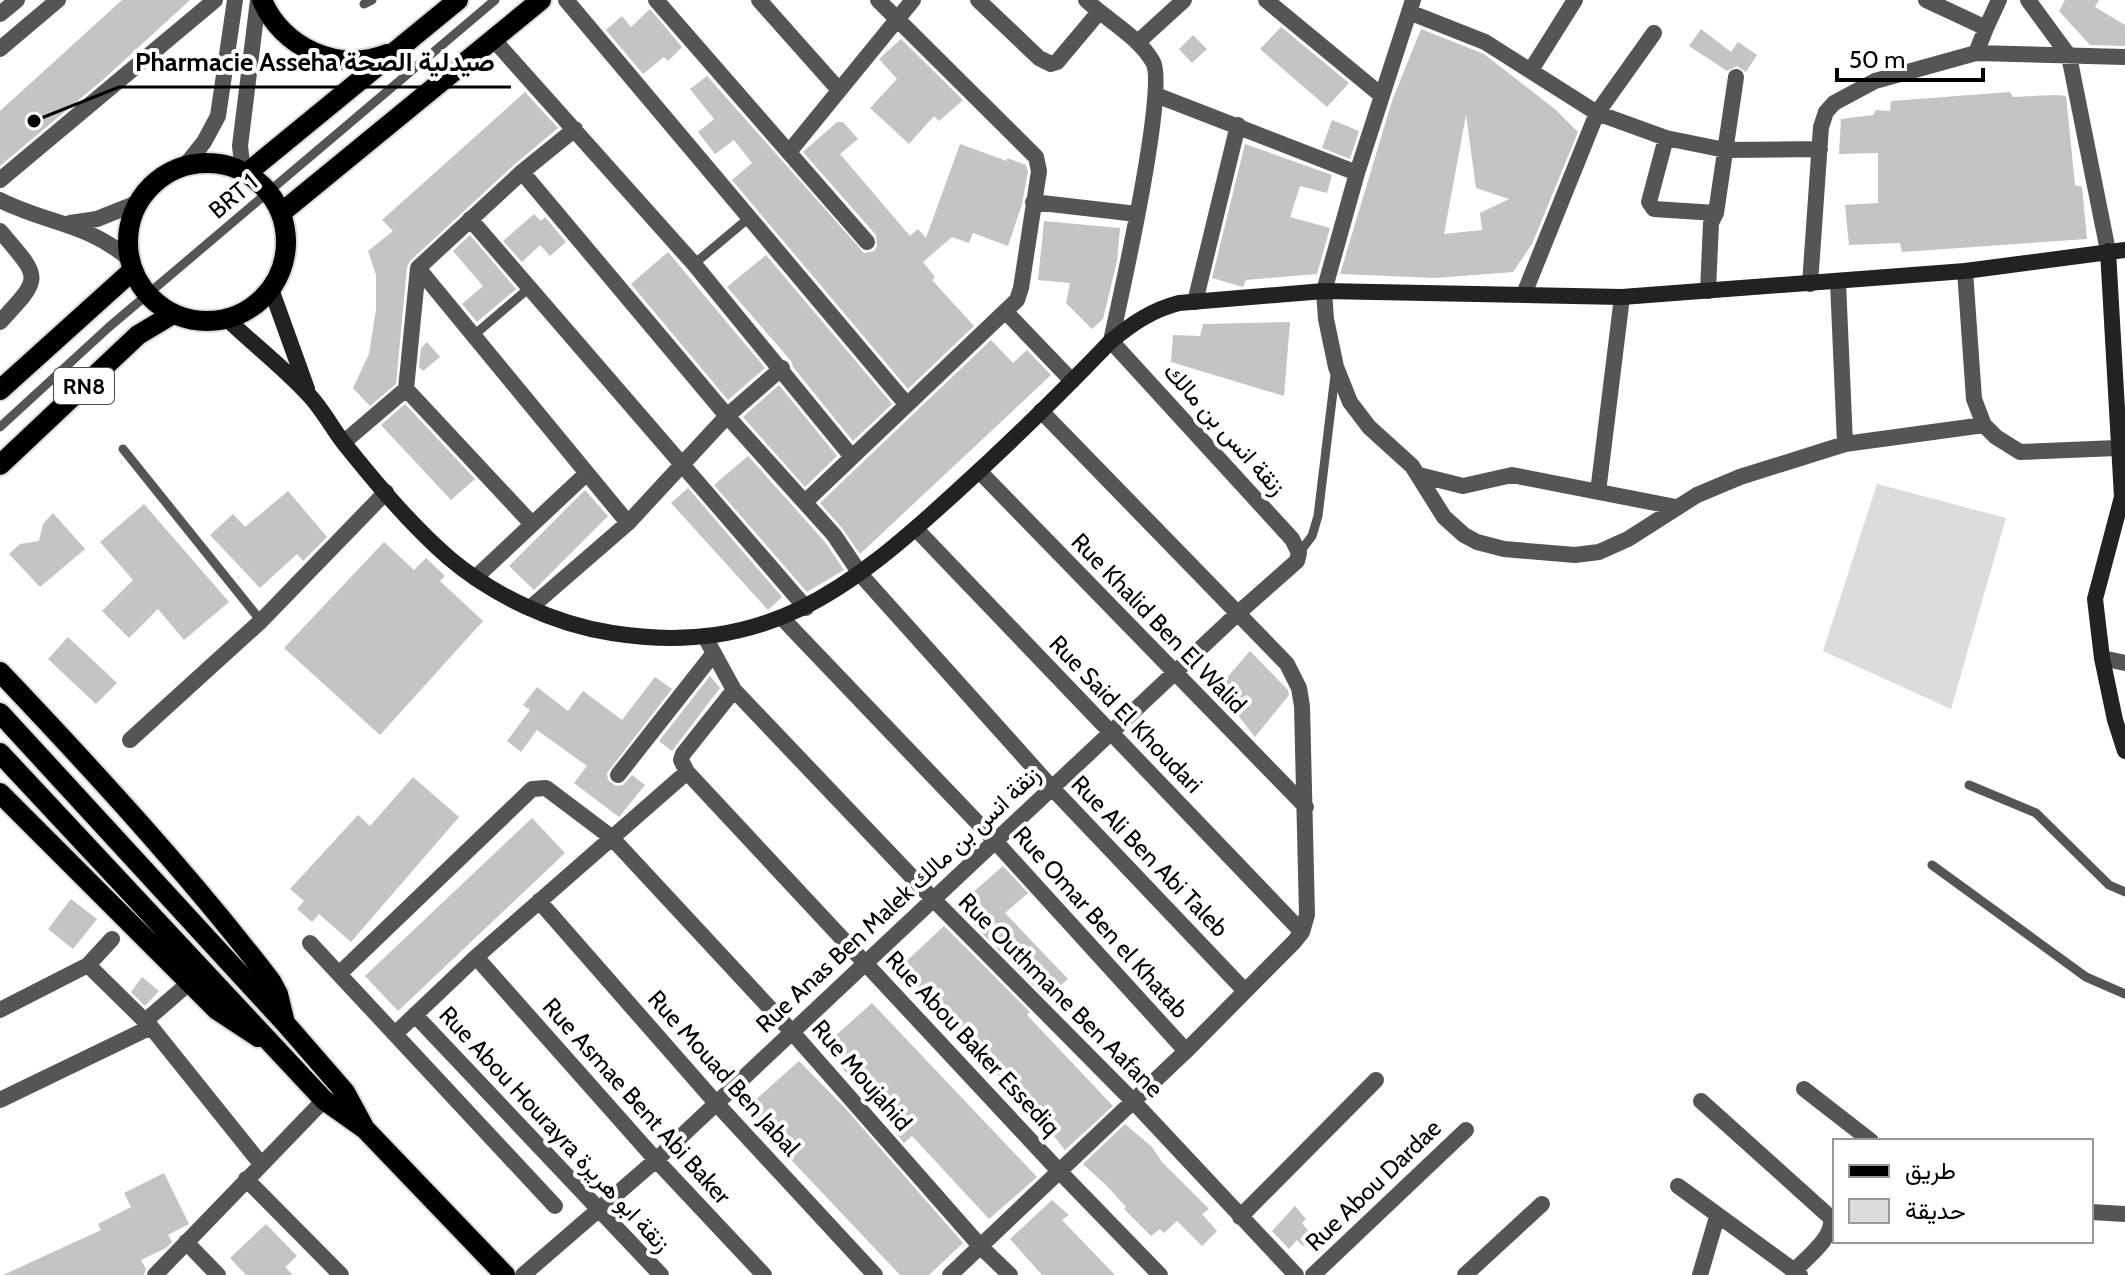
<svg xmlns="http://www.w3.org/2000/svg" width="2125" height="1275" font-family="Cabin,Vazirmatn,sans-serif">
<style>
.green{fill:#dcdcdc}
.building{fill:#c4c4c4;fill-rule:evenodd}
.lines{fill:none;stroke-linecap:round;stroke-linejoin:round}
.primary-casing{stroke:#dbdbdb;stroke-width:24}
.lane{stroke:#555;stroke-width:9}
.street{stroke:#555;stroke-width:16}
.secondary{stroke:#222;stroke-width:16}
.primary{stroke:#000;stroke-width:20}
.labels{text-anchor:middle;dominant-baseline:central;stroke-width:8;stroke-linejoin:round;paint-order:stroke}
.shield{fill:#fff;stroke:#4c4c4c;stroke-width:2}
.shield-label{font-size:22px;font-weight:bold;fill:#000}
.street-label{font-size:24px;fill:#000;stroke:#fff}
.leader{fill:none;stroke:#000;stroke-width:3}
.callout-dot{fill:#000;stroke:#fff;stroke-width:3}
.callout-label{font-size:26px;text-anchor:middle;font-weight:bold;fill:#000;stroke:#fff;stroke-width:8;stroke-linejoin:round;paint-order:stroke}
</style>
<rect width="100%" height="100%" fill="#fff"/>
<path class="green" d="M1877,484L2006,518L1951,709L1823,651Z"/>
<path class="building" d="M122,0H190L106,77L0,166V111Z
M2065,0H2099L2095,7L2125,25V46L2090,45L2059,11Z
M650,9L682,47L668,61L664,57L643,74L606,30L622,16L631,27Z
M1281,27L1349,83L1327,107L1260,49Z
M1421,29L1484,54L1556,110L1578,132L1532,244L1513,272L1436,278L1340,274L1392,101ZM1466,115L1476,188L1509,199L1480,213L1482,230L1444,234Z
M1701,29L1731,52L1738,42L1757,55L1746,72L1737,66L1727,71L1689,46Z
M1193,35L1207,49L1192,63L1179,49Z
M901,39L963,100L939,121L934,116L909,144L870,108L897,79L879,59Z
M707,76L864,253L874,251L877,246L876,235L803,152L837,122H843L858,139L840,154L910,236L918,229L926,238L960,144L1007,161V158L1026,165L1028,171L1022,204L1008,246L973,233L969,243L952,237L923,262L935,277L932,280L974,326L908,389L732,180L752,163L734,140L715,154L698,132L714,119L690,89Z
M525,92L558,128L515,164L410,261L407,267L396,384L370,406L353,388L369,354L376,309V275L368,251L393,231L382,220Z
M2010,92L2013,97L2055,95L2066,96L2075,185L2082,187L2087,239L1902,252L1900,243L1849,245L1845,205L1878,203V153L1839,154L1841,119L1873,115L1876,110L1890,111L1891,101Z
M1332,120L1359,131L1350,159L1322,148Z
M1245,144L1332,175L1327,193L1300,186L1290,217L1330,228L1317,274L1246,280L1243,287L1212,278Z
M534,214L541,221L545,217L566,242L550,256L540,245L522,262L503,241Z
M1044,221L1120,228L1117,261L1103,319L1092,329L1066,303L1070,283L1038,280Z
M470,235L516,289L477,322L462,304L483,286L453,251Z
M668,252L765,368L728,400L631,284Z
M766,255L892,404L853,441L793,367L791,361L727,287Z
M1290,322L1284,396L1171,362L1173,335L1200,336L1203,324Z
M991,340L1013,363L1027,350L1051,375L860,554L842,528L820,503Z
M427,342L440,357L423,371L419,367L421,348Z
M779,385L837,456L805,487L743,417Z
M405,404L475,479L451,500L381,425Z
M748,456L825,542L844,570L807,592L714,485Z
M688,488L782,597L768,610L671,503Z
M585,490L608,516L534,590L509,566Z
M288,491L327,537L303,561L297,554L260,588L210,535L233,514L245,527Z
M144,504L229,602L184,640L158,609L129,638L102,611L133,580L100,542Z
M53,513L85,549L40,587L9,554L20,544L39,541L43,524Z
M384,542L414,570L426,558L445,576L440,581L483,621L380,735L284,648Z
M68,637L117,683L96,704L48,659Z
M1250,651L1288,690L1289,695L1255,737L1229,704L1237,696L1224,681Z
M710,676L720,688L672,751L659,741Z
M655,677L672,689L607,773L608,780L616,786L623,785L632,775L645,785L619,817L574,783L587,766L537,730L521,752L507,741L530,710L523,705L537,687L568,711L583,691L622,720Z
M413,777L459,817L351,942L319,914L312,922L297,909L304,901L290,889L358,815L370,826Z
M532,818L565,853L398,1011L365,976Z
M1003,866L1028,893L1005,913L1068,979L1046,998L956,907Z
M71,899L97,919L73,949L48,929Z
M944,926L1030,1012L1027,1015L1113,1106L1065,1150L1040,1119L897,970Z
M142,977L159,991L145,1006L131,992Z
M872,1003L1037,1177L989,1219L912,1136L904,1143L824,1046Z
M799,1061L845,1108L963,1243L929,1275H900L744,1110Z
M1125,1124L1152,1147L1162,1162L1209,1209L1202,1214L1217,1231L1202,1246L1177,1221L1164,1233L1160,1229L1151,1236L1124,1209L1126,1207L1108,1187L1083,1164Z
M164,1173L189,1224L168,1235L172,1242L166,1248L141,1260L146,1269L144,1275H3L101,1230L98,1224L131,1207L124,1193Z
M1052,1200L1069,1215L1062,1220L1115,1275H1042L1010,1239Z
M1295,1206L1306,1219L1302,1223L1313,1237L1303,1246L1297,1240L1289,1249L1272,1231Z
M266,1224L297,1256L285,1267L293,1275H246L230,1258Z"/>
<g class="lines">
<g class="primary-casing">
<path id="primary" d="M262,0C282,48 338,73 387,54
M128 242a79 79 0 1 1 158 0a79 79 0 1 1-158 0Z
M247,173L458,0
M281,213L541,0
M0,390L132,271
M0,465L138,335L173,314
M0,672C94,771 187,872 271,981L278,994L284,1019
M0,713L285,1023L345,1092L365,1129
M0,753L324,1100L365,1129L505,1275
M0,793L217,1010L258,1037"/>
</g>
<path class="lane" d="M364,4L372,0
M694,264L750,217
M473,336L529,288
M0,427L109,327L495,0
M123,449L261,621
M1299,553L1312,536L1318,516L1335,375
M1969,785L2036,813L2109,885L2125,892
M1932,865L2086,977L2125,994"/>
<path class="street" d="M566,0L907,405
M656,0L867,242
M759,0L839,90
M978,0L1039,58L1051,64L1057,62L1099,12
M1266,0L1381,95
M1413,0L1357,173L1324,291L1326,319L1336,367L1350,402L1369,427L1412,466L1444,517L1464,535L1477,542L1504,549L1575,555L1599,552L1628,539L1697,495L1740,477L1845,444L1984,425
M1926,0L1986,28L1976,53
M2028,0L2069,56L2108,251
M1409,12L1485,42L1597,113L1666,138L1725,150L1820,149
M0,14L17,0
M1986,28L1999,0
M494,40L694,264L852,457
M1138,42L1184,0
M0,49L58,0
M1531,70L1575,0
M1156,95L1357,173
M1666,138L1649,202L1654,209L1716,213
M789,152L913,0
M184,167L204,142L218,116L235,0
M243,171L240,146L258,0
M522,172L727,416L834,535L861,575L1052,788L1245,991
M0,180L215,0
M0,200C45,223 87,223 128,258
M1033,202L1137,214
M470,219L806,608
M70,223L97,219L137,203
M0,231C41,279 43,276 0,322
M418,268L628,523
M1965,271L1974,399L1984,425L1996,437L2020,452L2117,448
M1838,282L1845,444
M1810,284L1821,127L1826,112L1834,103L1875,81L1976,53L2125,57
M1708,291L1711,223L1716,213L1736,77
M1524,294L1597,113L1654,33
M1195,302L1238,125
M1006,312L1072,381
M406,389L532,524
M344,442L406,389L418,268L522,172L575,129
M979,471L1306,807
M1419,475L1463,486L1512,475L1676,507
M1598,492L1622,297
M805,502L1017,300L1021,288L1039,171L1036,157L878,0
M916,529L1302,932
M475,578L586,474
M530,608L628,523L727,416L782,368
M782,618L995,841L1186,1051
M705,637L734,690L933,899L1132,1100L1296,1275
M2102,658L2125,663
M734,690L683,754L681,760L687,772L1059,1171L1160,1275
M130,740L261,621L386,492
M618,775L714,653
M539,901L716,1103L875,1275
M310,943L555,1206
M476,957L656,1160L764,1275
M88,965L151,1027L261,1164
M339,974L532,789L546,788L611,837L792,1032L981,1247L1010,1275
M0,1010L88,965L112,939
M415,1015L661,1275
M145,1021L181,990
M396,1033L476,957L687,772
M1804,1089L1871,1141
M0,1100L151,1027
M1701,1101L1831,1218C1834,1238 1806,1258 1793,1272
M246,1179L341,1275
M1678,1186L1800,1275
M2091,1212L2125,1214
M1240,1217L1376,1080
M186,1242L218,1275
M155,1275L324,1100
M523,1275L656,1160L1237,614L1297,561L1299,553L1292,539L1111,341C1120,300 1168,87 1153,62C1138,36 1107,20 1086,0
M950,1275L1186,1051L1294,942L1302,932L1307,915L1302,706L1299,688L1287,664L1041,411
M1313,1275L1466,1130
M1465,1275L1542,1204
M1700,1275L1717,1217"/>
<path class="secondary" d="M2108,251L2122,497L2095,599L2102,658L2115,720L2125,751
M271,289L307,389
M227,319C253,344 283,367 307,393C321,407 331,426 343,442C375,482 410,524 449,558C494,596 554,624 612,633C765,657 849,590 955,493C1009,444 1061,393 1111,341C1133,323 1152,310 1179,303L1324,291L1622,297L1965,271L2125,250"/>
<use href="#primary" class="primary"/>
</g>
<g class="labels">
<rect class="shield" x="54" y="368" width="60" height="36" rx="6"/>
<g class="shield-label">
<text x="84" y="386">RN8</text>
</g>
<g class="street-label">
<text transform="translate(233 196) rotate(-40)">BRT 1</text>
<text transform="translate(1225 429) rotate(48)">زنقة انس بن مالك</text>
<text transform="translate(1159 623) rotate(46)">Rue Khalid Ben El Walid</text>
<text transform="translate(1126 714) rotate(46)">Rue Said El Khoudari</text>
<text transform="translate(1150 856) rotate(46)">Rue Ali Ben Abi Taleb</text>
<text transform="translate(898 899) rotate(-43)">Rue Anas Ben Malek زنقة انس بن مالك</text>
<text transform="translate(1101 922) rotate(48)">Rue Omar Ben el Khatab</text>
<text transform="translate(1061 995) rotate(45)">Rue Outhmane Ben Aafane</text>
<text transform="translate(973 1043) rotate(47)">Rue Abou Baker Essediq</text>
<text transform="translate(724 1073) rotate(48)">Rue Mouad Ben Jabal</text>
<text transform="translate(862 1075) rotate(49)">Rue Moujahid</text>
<text transform="translate(637 1101) rotate(48)">Rue Asmae Bent Abi Baker</text>
<text transform="translate(555 1129) rotate(47)">Rue Abou Hourayra زنقة ابو هريرة</text>
<text transform="translate(1373 1185) rotate(-44)">Rue Abou Dardae</text>
</g>
</g>
<path class="leader" d="M34 121L119 87H511"/>
<circle class="callout-dot" cx="34" cy="121" r="8"/>
<g class="callout-label">
<text x="315" y="71">Pharmacie Asseha صيدلية الصحة</text>
</g>
<rect x="1833" y="1139" width="260" height="104" fill="#ffffff" stroke="#999999" stroke-width="2"/>
<rect x="1849" y="1165" width="40" height="12" fill="#000000" stroke="#999999" stroke-width="2"/>
<text x="1905" y="1179" font-size="24" fill="#000000">طريق</text>
<rect x="1849" y="1199" width="40" height="24" fill="#dcdcdc" stroke="#999999" stroke-width="2"/>
<text x="1905" y="1219" font-size="24" fill="#000000">حديقة</text>
<path d="M1837 68v12h146v-12" fill="none" stroke="#000000" stroke-width="4"/>
<text x="1849" y="68" font-size="24" fill="#000000" stroke="#ffffff" stroke-width="6" paint-order="stroke">50 m</text>
</svg>
